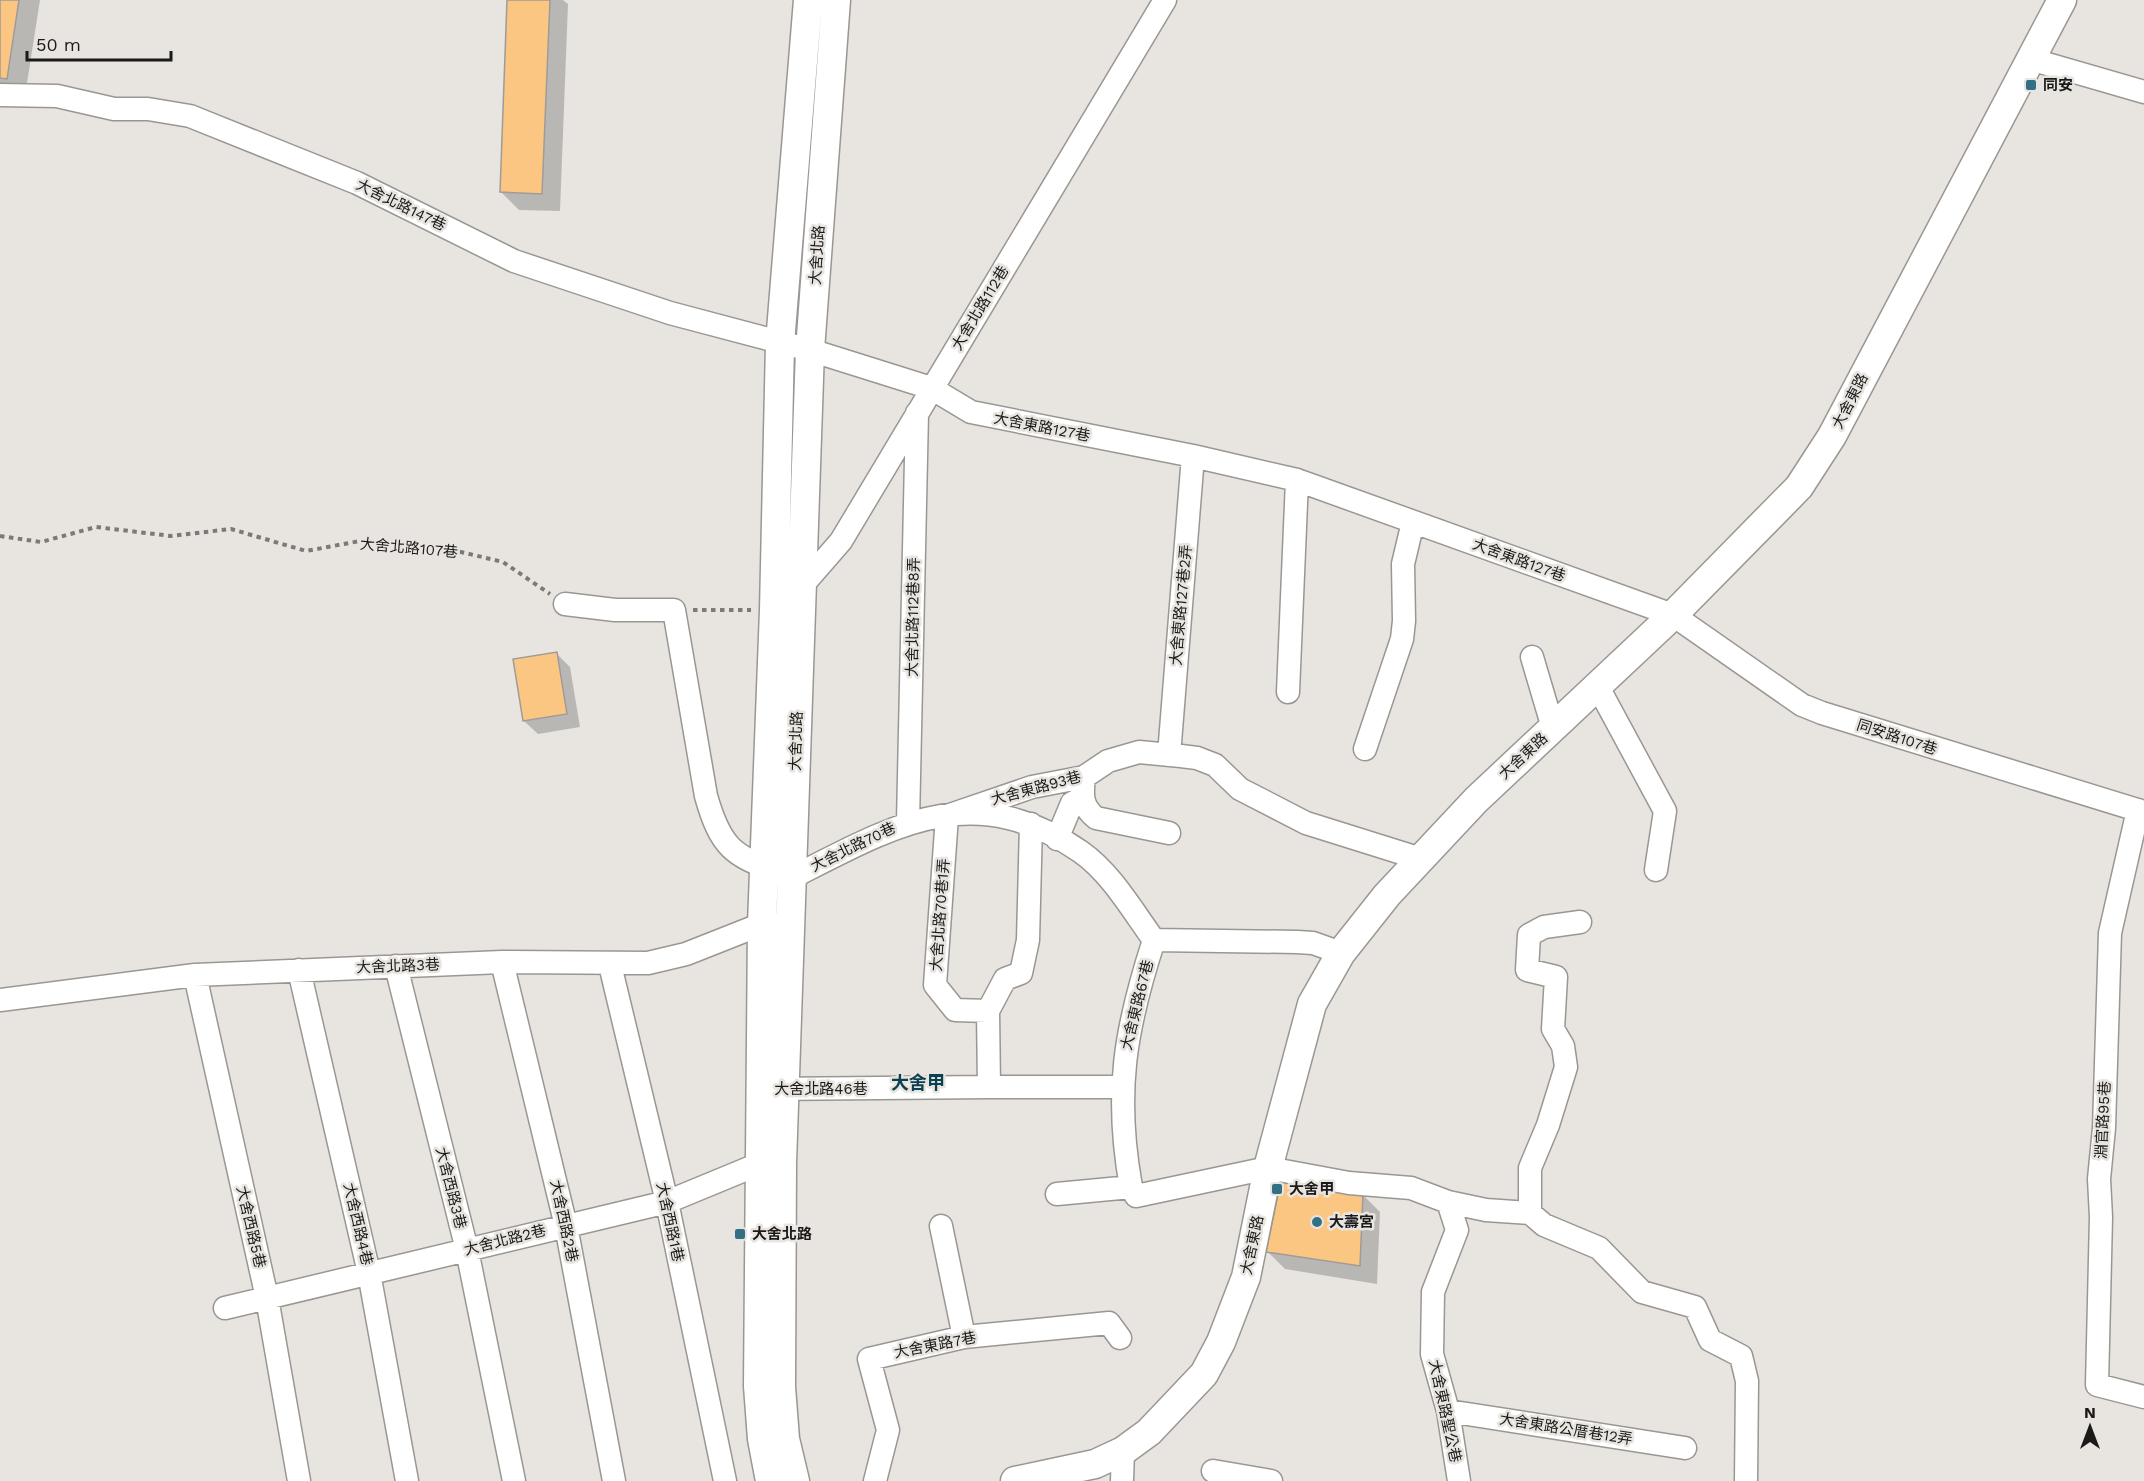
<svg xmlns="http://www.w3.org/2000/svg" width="2144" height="1481" font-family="'Work Sans','Noto Sans TC',sans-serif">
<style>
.shadow{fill:#0003}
.building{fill:#fbc682;stroke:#9e9b98;stroke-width:1.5}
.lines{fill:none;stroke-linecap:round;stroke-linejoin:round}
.minor-casing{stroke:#9a9793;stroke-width:25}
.major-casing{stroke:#9a9793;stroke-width:31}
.path{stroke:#7c7a77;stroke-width:4;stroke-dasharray:4.5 4.5;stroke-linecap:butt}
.minor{stroke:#fff;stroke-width:22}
.major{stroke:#fff;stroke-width:28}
.poi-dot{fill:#327086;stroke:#e8e5e1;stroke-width:2}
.labels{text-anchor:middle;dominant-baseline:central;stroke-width:5;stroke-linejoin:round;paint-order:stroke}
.poi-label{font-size:15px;font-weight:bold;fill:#1b1a19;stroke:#e8e5e1;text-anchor:start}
.street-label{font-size:15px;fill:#1b1a19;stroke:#e8e5e1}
.quarter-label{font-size:18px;font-weight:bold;fill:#0b4051;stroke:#e8e5e1}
</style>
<rect width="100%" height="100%" fill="#e8e5e1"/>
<path class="shadow" d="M0,0H40L25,96L0,84Z
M509,0H563L568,4L560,211L519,210L501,192Z
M557,654L570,667L580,727L538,734L524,721Z
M1362,1194L1380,1212L1377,1284L1285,1269L1267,1251Z"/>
<path class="building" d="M0,0H19L7,79L0,78Z
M507,0H550L542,194L500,192Z
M557,652L567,714L523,721L513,659Z
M1282,1175L1363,1193L1360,1266L1266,1252Z"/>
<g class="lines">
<g class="minor-casing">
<path id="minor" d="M2030,59L2144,92
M0,95L57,96L114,109H148L190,116L357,183L514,261L670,313L810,350L931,388L971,412L1193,456L1297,480L1673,615L1802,705L1822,713L2144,812
M796,586L801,587L841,541L1165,0
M565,604L615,610H674L706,796C723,856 737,855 791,878C893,826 973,777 1081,852C1111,873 1132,910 1154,940
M1532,657L1553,728
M1598,687L1665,811L1656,870
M1288,692L1297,480
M1365,749L1402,639L1404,621L1403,564L1413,522
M1169,755L1193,456
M1084,777C1082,795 1081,806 1096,818L1169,833
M2138,810L2110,933L2104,1128L2099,1179L2101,1217L2097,1385L2144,1397
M908,822L917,413
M1057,839L1072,803L1082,798
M1154,940L1297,942L1313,943L1341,953
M502,962L566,1226L614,1481
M610,965L667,1202L725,1481
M396,966L467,1250L514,1481
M299,970L369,1273L407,1481
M195,975L267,1298L299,1481
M0,1000L195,975L502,962L648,963L686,954L762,924H776
M988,1011L955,1010L935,985L947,816L1032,787L1084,777L1108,761L1139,752L1181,756L1197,758L1215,765L1240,789L1306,823L1421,859
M989,1087H1121
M768,1089L989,1087L988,1011L1005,979L1021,973L1028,940L1031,824
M1131,1187C1114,1093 1125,1029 1154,940
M1057,1194L1131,1187L1136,1196L1268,1168L1349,1183L1411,1188L1448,1202L1486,1210L1530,1213
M1448,1202L1457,1230L1433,1292L1432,1354L1448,1411L1459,1481
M1530,1213L1544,1225L1599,1248L1642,1292L1695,1307L1710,1340L1741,1356L1747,1381L1746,1481
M1530,1213V1168L1548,1125L1566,1067L1563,1046L1553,1029L1556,977L1527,970L1529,935L1544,927L1580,922
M941,1226L964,1337
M225,1308L667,1202L759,1164L774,1163
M1448,1411L1685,1448
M1213,1471L1271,1481
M875,1481L888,1430L869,1359L964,1337L1109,1323L1120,1338
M1122,1481L1123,1451"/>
</g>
<g class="major-casing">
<path id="major" d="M770,1481L762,1439L758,1386L762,924L774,610L780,343L808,0
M795,1481L785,1439L781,1387L782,1163L810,350L836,0
M1015,1481L1095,1464L1123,1451L1149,1432L1204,1374L1221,1342L1246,1277L1268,1168L1312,1004L1341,953L1387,895L1476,800L1673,615L1799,487L1832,436L2062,0"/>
</g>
<path class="path" d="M0,536L41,542L96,527L171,536L231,529L306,551L360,541L440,547L503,562L550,594
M693,610H751"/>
<use href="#minor" class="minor"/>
<use href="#major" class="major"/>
</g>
<g class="poi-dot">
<rect x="2025" y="79" width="12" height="12" rx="3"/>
<rect x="1271" y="1183" width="12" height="12" rx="3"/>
<circle cx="1317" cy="1222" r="6"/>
<rect x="734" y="1228" width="12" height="12" rx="3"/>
</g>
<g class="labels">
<g class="poi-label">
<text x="2043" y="85">同安</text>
<text x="1289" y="1189">大舍甲</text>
<text x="1329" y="1222">大壽宮</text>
<text x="752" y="1234">大舍北路</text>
</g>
<g class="street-label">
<text transform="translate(401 205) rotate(26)">大舍北路147巷</text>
<text transform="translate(817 255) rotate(-86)">大舍北路</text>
<text transform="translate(980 308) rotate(-59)">大舍北路112巷</text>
<text transform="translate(1850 401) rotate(-63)">大舍東路</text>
<text transform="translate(1042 427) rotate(11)">大舍東路127巷</text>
<text transform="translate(409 548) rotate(5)">大舍北路107巷</text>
<text transform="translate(1519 560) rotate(20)">大舍東路127巷</text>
<text transform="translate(1181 605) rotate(-85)">大舍東路127巷2弄</text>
<text transform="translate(913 617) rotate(-89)">大舍北路112巷8弄</text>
<text transform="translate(1897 737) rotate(18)">同安路107巷</text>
<text transform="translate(796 741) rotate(-88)">大舍北路</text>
<text transform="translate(1523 756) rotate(-43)">大舍東路</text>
<text transform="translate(1036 788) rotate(-15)">大舍東路93巷</text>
<text transform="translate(853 847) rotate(-26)">大舍北路70巷</text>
<text transform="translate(940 915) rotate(-86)">大舍北路70巷1弄</text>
<text transform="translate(398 966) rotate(-2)">大舍北路3巷</text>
<text transform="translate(1137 1005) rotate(-76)">大舍東路67巷</text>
<text x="821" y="1089">大舍北路46巷</text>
<text transform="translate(2103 1120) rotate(-87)">淵官路95巷</text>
<text transform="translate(451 1188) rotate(76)">大舍西路3巷</text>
<text transform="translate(564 1221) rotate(78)">大舍西路2巷</text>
<text transform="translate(670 1222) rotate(78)">大舍西路1巷</text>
<text transform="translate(358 1224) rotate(77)">大舍西路4巷</text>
<text transform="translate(251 1227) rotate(77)">大舍西路5巷</text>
<text transform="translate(505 1240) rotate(-14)">大舍北路2巷</text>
<text transform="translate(1252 1245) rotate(-78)">大舍東路</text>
<text transform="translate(935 1345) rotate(-11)">大舍東路7巷</text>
<text transform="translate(1445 1411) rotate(78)">大舍東路聖公巷</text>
<text transform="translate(1566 1429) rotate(9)">大舍東路公厝巷12弄</text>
</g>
<g class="quarter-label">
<text x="918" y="1082">大舍甲</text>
</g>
</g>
<g transform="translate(2090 1427)" stroke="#e8e5e1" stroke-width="4.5" paint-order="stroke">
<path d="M0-4.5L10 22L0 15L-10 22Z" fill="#1b1a19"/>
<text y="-9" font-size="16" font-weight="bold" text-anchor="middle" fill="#1b1a19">N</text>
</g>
<path d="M27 51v9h144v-9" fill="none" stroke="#1b1a19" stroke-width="3"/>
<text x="36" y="51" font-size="18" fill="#1b1a19" stroke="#e8e5e1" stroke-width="4.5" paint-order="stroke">50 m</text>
</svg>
